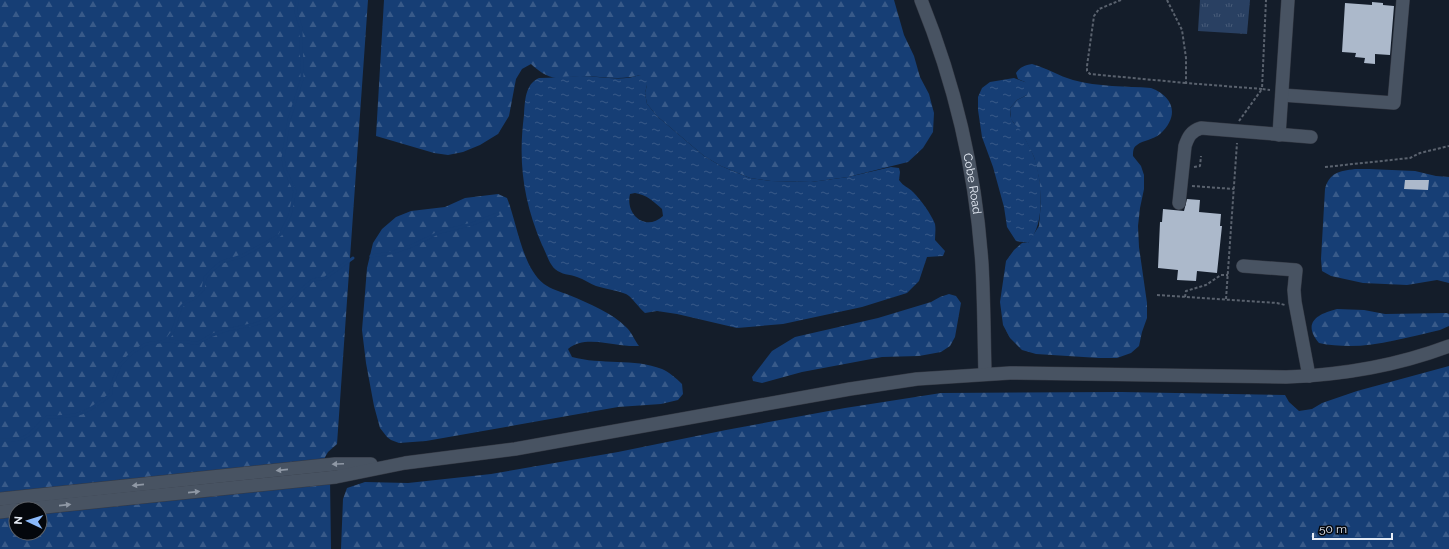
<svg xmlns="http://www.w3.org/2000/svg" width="1449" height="549" font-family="Raleway,sans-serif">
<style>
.forest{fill:url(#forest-firs)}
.park{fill:url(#park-tufts)}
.water{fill:url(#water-ripples);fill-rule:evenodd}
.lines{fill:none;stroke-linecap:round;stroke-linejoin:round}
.stream{stroke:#163e75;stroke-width:3}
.building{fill:#acb9cb}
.minor-casing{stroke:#343944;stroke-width:14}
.path{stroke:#5a626e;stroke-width:2;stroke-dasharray:3 2;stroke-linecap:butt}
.minor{stroke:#485362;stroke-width:13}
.oneway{fill:#8f98a5}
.labels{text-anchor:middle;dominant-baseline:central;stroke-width:4;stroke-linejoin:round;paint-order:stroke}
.street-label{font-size:12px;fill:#e6ecf6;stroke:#04070c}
</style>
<defs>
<pattern id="forest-firs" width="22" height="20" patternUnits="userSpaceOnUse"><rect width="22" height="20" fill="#163e75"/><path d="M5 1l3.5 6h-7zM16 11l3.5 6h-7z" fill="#385a89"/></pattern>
<pattern id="park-tufts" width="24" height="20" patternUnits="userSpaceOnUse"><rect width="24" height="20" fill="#294062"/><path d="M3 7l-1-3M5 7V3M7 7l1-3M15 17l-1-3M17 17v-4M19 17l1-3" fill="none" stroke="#485c79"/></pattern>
<pattern id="water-ripples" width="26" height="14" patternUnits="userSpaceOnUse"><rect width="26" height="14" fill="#163e75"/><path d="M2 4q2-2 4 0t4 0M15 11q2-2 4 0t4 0" fill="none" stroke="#385a89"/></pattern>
</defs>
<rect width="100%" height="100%" fill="#141d2a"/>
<path class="forest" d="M0,0H368L337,444L328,452L320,466L0,499Z
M384,0H894L904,35L914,56L920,77L929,94L934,113L933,132L923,148L908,162L848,177L811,182L771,181L750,178L721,166L704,156L658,117L647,104L645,93L647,85L640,75C620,81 601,76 581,76C573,76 564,78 556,78C547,77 537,70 531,64L522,69L516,79L509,116L498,134L480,145L463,152L448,155L434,153L376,136Z
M1032,64C1047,68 1059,76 1073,80C1098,87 1126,86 1151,88C1175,97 1179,117 1160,134C1153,140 1143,140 1137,145C1133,147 1133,152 1133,156L1141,166L1144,175V189L1140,208L1138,226L1139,247L1147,303V318L1142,332L1139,346L1131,353L1117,358H1099L1036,354L1022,350L1010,338L1003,325L1000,302L1006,261L1014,250L1022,243H1028L1039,226L1041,201L1039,178L1034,157L1025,139L1011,119L1010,108L1017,100L1027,95L1025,82L1018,79L1016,73C1020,67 1025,65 1032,64Z
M1355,169H1369L1415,171L1436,176L1449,177V283L1437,280L1407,285L1363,283L1331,276L1322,271L1321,259L1325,189C1329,173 1339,171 1355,169Z
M498,194L507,198C517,223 522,267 544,284C551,289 561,292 569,295C590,304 611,312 627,328C632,333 635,341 639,346C633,346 626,346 620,345C603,343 582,337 568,349L572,357C601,365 634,358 662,369C669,372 676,378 682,384L683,394L678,400L661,404L618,407L426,441L399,443L391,440L387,437L380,428L374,406L366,363L362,330L367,268L373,243L382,229L396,217L411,211L445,207L465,198Z
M949,294L956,296L961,303L955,337L950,346L941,352L919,356L882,357L802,372L762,383L753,381L752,377L772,351L795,337L878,318L931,302L940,297Z
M1337,309L1364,310L1385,314L1447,313L1449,314V326L1440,330C1399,339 1362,352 1319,343C1302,323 1317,314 1337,309Z
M1449,366V549H341L343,499L347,488L365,482L408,483L491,474L618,452L726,430L845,408L941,393L1121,392L1285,395L1289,402L1299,411L1312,409L1322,403L1357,391Z
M330,478L331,549H0V512L16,510V533H40V509Z"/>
<path class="park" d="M1200,0H1250L1247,34L1198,31Z"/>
<path class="water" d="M640,75L646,77L647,85L645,93L647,104L658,117L704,156L721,166L750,178L771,181L811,182L848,177L891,167L899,168L900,172L899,180C904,187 908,187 913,192C921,200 931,214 935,224C936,230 935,235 935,240L945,251L943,256L927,257L919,281L907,293L862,307L783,324L737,328L677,314L657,311L645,313C639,308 631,296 626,294C616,290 606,289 596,286C590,284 584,279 577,277C569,274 562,275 555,269C549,264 546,252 542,245C523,200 518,162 524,115C525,101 525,84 539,78C553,78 567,76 580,76C601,76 620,82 640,75ZM635,193C647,195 653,201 662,209L663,216C646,232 625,215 630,194Z
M1014,78L1025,82L1030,88L1027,95L1017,100L1010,108C1010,112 1010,117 1012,120C1013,123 1016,125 1018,127C1024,136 1030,147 1034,157C1042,179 1046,225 1028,243L1016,241L1007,227L1004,207L993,167L982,137L978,110V97L982,88L990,82Z"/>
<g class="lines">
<path class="stream" d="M371,256L391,253L414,245L440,232L472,224L498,214
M166,341L172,333L181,307L186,302L195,298L203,289L205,278L212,270L222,262L242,256L280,235L290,215L295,191L285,170L283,158L289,120L302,79L301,28L296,12L297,0
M0,440C30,441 28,435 47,417C79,417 86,414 111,394L112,384L120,365L133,352L146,344L166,341L198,343L210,336L226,330L256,324L269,319L285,307L301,290L313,280L325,278L353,258"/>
</g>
<path class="building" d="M1372,2L1383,3V5L1394,6L1390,55L1375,54V64L1364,63L1365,58L1355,57L1356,53L1342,52L1345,3L1372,5Z
M1405,180H1429L1428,190L1404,189Z
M1187,199L1200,200L1199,212L1221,214L1220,226H1222L1217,273L1197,271L1196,281L1177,280L1178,270L1158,268L1160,222H1162L1163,209L1184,211Z"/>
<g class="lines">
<g class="minor-casing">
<g id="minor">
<path id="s1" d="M921,0C955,84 976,174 982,265C984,301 984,337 985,374"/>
<path d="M1282,95L1394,103L1403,0"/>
<path d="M1279,135L1288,0"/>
<path d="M1179,203L1185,146C1188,137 1191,131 1201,128L1311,137"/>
<path d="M1243,266L1296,270L1294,290L1295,302L1309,376"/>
<path d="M0,499L335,464H371"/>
<path d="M26,509L336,477L405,463L515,449L850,389L917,379L1010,373L1286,377C1342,375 1396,366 1449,346"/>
<path d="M0,512L16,510"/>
</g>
</g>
<path class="path" d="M1121,0L1099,9L1094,16L1087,66V71L1090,74L1186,83
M1167,0L1182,30L1186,58V83L1262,89L1266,0
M1239,121L1262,89L1270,90
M1194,167L1200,166L1201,156
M1325,167L1410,158L1420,153L1449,146
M1192,186L1234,189
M1157,295L1277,303L1285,305
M1185,297L1186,291L1206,285L1221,275H1228
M1226,299L1237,143"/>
<use href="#minor" class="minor"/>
</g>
<defs><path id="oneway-solid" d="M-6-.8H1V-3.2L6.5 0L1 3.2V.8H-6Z"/></defs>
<g class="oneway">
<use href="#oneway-solid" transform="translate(338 464) rotate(178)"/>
<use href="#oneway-solid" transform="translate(282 470) rotate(174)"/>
<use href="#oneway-solid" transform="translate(138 485) rotate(174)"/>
<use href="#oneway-solid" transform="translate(194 492) rotate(-6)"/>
<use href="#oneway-solid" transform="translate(65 505) rotate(-6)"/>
</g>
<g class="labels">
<g class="street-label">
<text stroke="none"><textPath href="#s1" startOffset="191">Cobe Road</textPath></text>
</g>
</g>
<g transform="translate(28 521) rotate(274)"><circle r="19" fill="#04070c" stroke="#5e636a"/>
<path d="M0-3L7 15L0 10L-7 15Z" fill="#8bbafc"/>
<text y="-6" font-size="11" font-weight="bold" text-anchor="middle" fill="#e6ecf6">N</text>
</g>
<path d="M1313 533v6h79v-6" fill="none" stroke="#e6ecf6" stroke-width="2"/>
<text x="1319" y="533" font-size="12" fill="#e6ecf6" stroke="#04070c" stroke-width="3" paint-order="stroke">50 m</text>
</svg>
